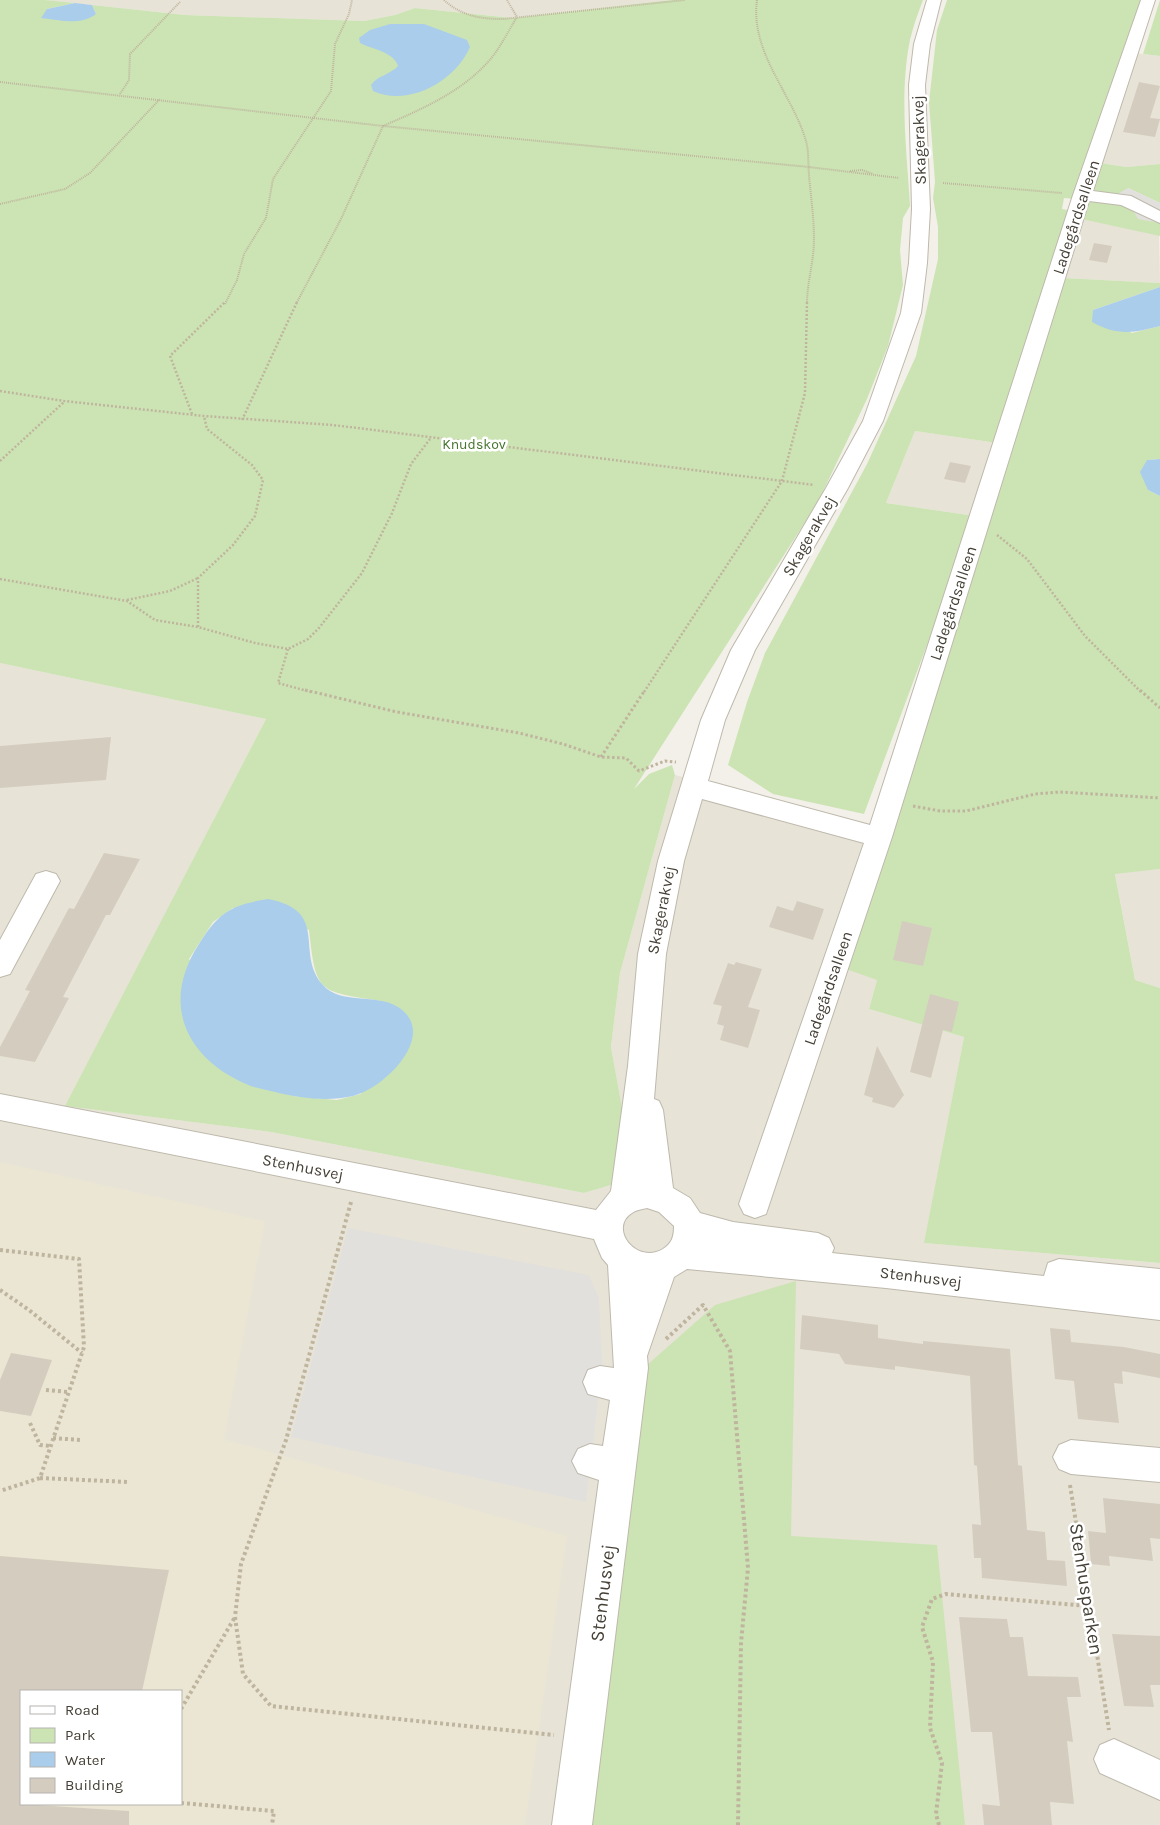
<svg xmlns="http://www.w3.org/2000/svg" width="1160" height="1825" font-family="Karla,sans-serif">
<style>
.residential{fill:#e7e3d7;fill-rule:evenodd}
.education{fill:#ebe6d3;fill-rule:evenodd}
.green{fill:#cce4b4;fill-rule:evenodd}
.parking{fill:#e2e0dd}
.water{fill:#a9cdeb}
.building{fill:#d4cdbf}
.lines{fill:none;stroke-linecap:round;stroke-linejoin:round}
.minor-casing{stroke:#beb9ac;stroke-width:2}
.path-far3{stroke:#bfb59e;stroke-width:2;stroke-dasharray:1 1;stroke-linecap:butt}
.path-far2{stroke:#bfb59e;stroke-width:2.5;stroke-dasharray:2 2;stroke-linecap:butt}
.path-far1{stroke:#bfb59e;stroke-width:3;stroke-dasharray:2.5 2.5;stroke-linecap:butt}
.path{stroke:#bfb59e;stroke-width:4;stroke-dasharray:3 3;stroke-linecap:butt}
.minor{fill:#fff;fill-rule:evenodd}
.labels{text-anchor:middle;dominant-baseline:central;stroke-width:5;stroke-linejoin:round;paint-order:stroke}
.far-park-label{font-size:14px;fill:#45742f;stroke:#fff}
.street-label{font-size:16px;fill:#464137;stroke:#fff}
.near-street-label{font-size:19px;fill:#464137;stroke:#fff}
</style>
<rect width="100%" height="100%" fill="#f3f0e9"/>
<path class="residential" d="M45,0H672L512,18L415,8L395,15L364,21L185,15Z
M1133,53L1160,56V164L1126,167L1100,163Z
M1081,219L1159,235L1160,283L1063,278Z
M915,431L997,443L975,516L886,503Z
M0,663L266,719L66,1106L271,1132L584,1193L611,1185L623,1113L611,1047L620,973L675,775L889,832L877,980L869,1009L964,1037L925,1243L1160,1263V1825H0ZM21,1691H181V1804H21Z
M1160,869V988L1135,980L1115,873Z"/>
<path class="education" d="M0,1162L265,1221L224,1439L567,1536L525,1825H0ZM21,1691H181V1804H21Z"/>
<path class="green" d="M0,0H45L75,3L47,9L96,14L92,5L185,15L364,21L395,15L415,8L512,18L672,0H923C918,13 913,27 910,40C899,94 907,152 910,206L903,218L900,250L903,285L888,346L867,399L818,502L634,789L649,774L672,765L675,775L620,973L611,1047L623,1113L611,1185L584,1193L271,1132L65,1106L266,719L0,663ZM233,908L309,930C316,994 318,991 381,1001L361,1094L337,1100L293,1096L189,959L213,922Z
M947,0H1142L1075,199L1064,198L1062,209L1073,211L997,443L915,431L886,503L975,516L864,814L773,794L728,765L747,702L765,653L867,464L916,356L938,259V227L933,198L935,182L929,102L937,30Z
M1160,0V56L1143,54Z
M1100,163L1126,167L1160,164V203L1128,188L1160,223V236L1081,219Z
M1063,278L1160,283V287L1093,310L1132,333L1160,326V459L1147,460L1148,490L1160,496V869L1115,874L1135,980L1160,988V1263L924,1243L964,1037L869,1009L877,980L846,969Z
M796,1281L791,1536L937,1545L965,1825H588L646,1366L715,1305Z"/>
<path class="parking" d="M1128,188L1160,203V223L1138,219L1129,203L1117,200L1119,193Z
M348,1228L589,1275L599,1298L602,1366L586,1502L291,1437Z"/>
<path class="water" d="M75,3L92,5L96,14C80,26 60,20 41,18L47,9Z
M390,24H424L467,40L470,47C455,82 408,107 373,91L371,85C378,75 390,75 398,66C394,52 372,49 360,43L359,38L370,30Z
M1160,287V326C1134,333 1117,336 1092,322L1093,310Z
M1160,459V496L1148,490L1140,472L1147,460Z
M268,899C331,911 294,953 323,985C340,1005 376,993 398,1007C440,1034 384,1089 353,1096C327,1102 300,1098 275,1092C265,1089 254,1088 246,1084C184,1057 161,1002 199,944C219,912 231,905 268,899Z"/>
<path class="building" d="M1139,82L1160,86L1150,118L1160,119L1155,137L1123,132Z
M1094,243L1112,246L1107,263L1089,260Z
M950,462L971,466L965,483L944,479Z
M111,737L106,780L0,788V746Z
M104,853L140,859L110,915H106L63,997L69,998L35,1062L0,1056V1047L30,991L25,990L69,908L74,909Z
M797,901L824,909L813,940L769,927L777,906L793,911Z
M902,921L932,928L923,966L893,960Z
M736,962L762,969L748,1007L760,1010L748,1048L720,1040L724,1026L717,1024L722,1006L713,1004L728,963L734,965Z
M930,994L959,1002L952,1032L943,1030L931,1078L910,1072Z
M877,1046L904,1095L894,1108L872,1102L873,1098L864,1095Z
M802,1315L878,1325V1338L923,1344V1341L1010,1349L1018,1465L1022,1466L1027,1530L1045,1532L1047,1560L1065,1561L1067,1586L982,1578L981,1558H974L972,1524L981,1525L977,1466L974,1465L970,1376L895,1366V1370L845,1364L839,1354L800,1349Z
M1050,1328L1070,1330L1071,1342L1124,1347L1160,1354V1378L1122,1371L1123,1384L1114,1383L1119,1423L1078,1419L1074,1381L1055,1379Z
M11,1353L52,1360L31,1416L0,1411V1380Z
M1103,1498L1160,1504V1539L1150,1538L1153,1561L1109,1556L1110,1566L1091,1564L1088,1531L1106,1533Z
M0,1556L169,1570L142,1691H21V1804L129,1811V1825H0Z
M959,1617L1007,1619L1010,1637H1023L1028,1676L1078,1677L1081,1697H1067L1073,1742L1067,1741L1074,1804L1050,1802L1052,1825H984L982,1804L1000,1806L992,1732H971Z
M1112,1634L1160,1636V1685H1150L1154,1707L1124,1706Z"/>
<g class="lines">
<g class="minor-casing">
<path id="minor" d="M927,0H941L930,44L925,85L930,209L927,263L921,313L883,421L848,488L755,650L725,720L708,781L870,825L1073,195L1141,0H1155L1093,191L1131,196L1160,211V223L1121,205L1089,201L892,837L766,1214L755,1218L744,1214L739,1204L864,843L702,799L684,861L666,954L654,1099L659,1101L663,1110L673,1188L690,1198L700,1213L733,1222L818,1233L829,1238L834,1248L832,1253L1044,1276L1048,1263L1059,1259L1160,1269V1320L886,1288L687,1269L674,1277L647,1356L648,1368L592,1825H552L599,1480L578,1473L572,1461L578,1449L590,1444L603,1446L610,1400L588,1394L583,1382L588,1370L600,1366L614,1368L608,1265L602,1258L594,1239L0,1120V1094L596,1210L611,1191L628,1066L638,954L658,861L701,720L731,650L826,488L863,421L901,313L909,263L912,209L909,85L914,44ZM647,1208L659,1212L674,1226C674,1237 672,1243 663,1249C636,1265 608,1228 632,1213C636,1210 643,1209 647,1208Z
M46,871L56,874L60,881L10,974L0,977V940L36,874Z
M1071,1440L1160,1448V1482L1071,1474L1059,1469L1053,1457L1059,1445Z
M1114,1739L1160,1760V1800L1100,1773L1094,1759L1100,1745Z"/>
</g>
<path class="path-far3" d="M444,0C461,16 481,19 503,19L685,0
M507,0L517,17
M757,0C750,53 792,93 806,141C809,152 808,164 809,175C811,201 816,229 813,255C811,272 807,287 807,304
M0,82L383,126L809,167L899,178
M120,94L129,80L130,54L180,2
M850,171L862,170L873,174
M943,183L1062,193
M0,204L65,189L90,173L160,99
M225,304L237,280L244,254L266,218L273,179L331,91L335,44L349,14L352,0
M296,304L341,219L383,126C422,109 465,91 493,56C502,44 509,30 517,17"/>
<path class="path-far2" d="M0,391L64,401L204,416L333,425L814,485
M192,414L170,356L225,302
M242,420L297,302
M0,461L64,402
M997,535L1027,559L1085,636L1141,692
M0,579L127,601L155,620L198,627L255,643L288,649L308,639L319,628L362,573L392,513L411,464L430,439
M127,600L170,591L198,578
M198,627V578L233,545L255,516L263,480L252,465L207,429L204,416
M288,649L278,683L311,692
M644,692L782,481L805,393L807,302"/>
<path class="path-far1" d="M305,690L397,712L519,733L563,744L601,757L626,758L639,771L665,761L676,762
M1140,690L1160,708
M601,757L645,690
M913,806L940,811H966L1035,794L1060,792L1160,798"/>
<path class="path" d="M351,1202L286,1440L241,1564L235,1617L243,1674L271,1706L554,1735
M0,1250L79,1259L84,1347L40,1478L0,1491
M0,1290L29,1310L82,1353
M666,1339L703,1305L730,1351L748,1568L741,1643L738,1825
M46,1390L68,1392
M30,1423L40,1445L50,1446
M53,1438L80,1440
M40,1478L129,1482
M1070,1485L1109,1730
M181,1709L235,1617
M181,1803L274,1811L272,1825
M939,1825L936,1814L942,1763L930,1728L933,1662L922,1627L932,1599L946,1594L1088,1606"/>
<use href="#minor" class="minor"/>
</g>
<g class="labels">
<g class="far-park-label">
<text x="474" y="444">Knudskov</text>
</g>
<g class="street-label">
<text transform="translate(919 140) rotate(-92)">Skagerakvej</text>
<text transform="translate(1076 217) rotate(-72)">Ladegårdsalleen</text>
<text transform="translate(809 536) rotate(-60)">Skagerakvej</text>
<text transform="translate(953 603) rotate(-72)">Ladegårdsalleen</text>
<text transform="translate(661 910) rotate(-79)">Skagerakvej</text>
<text transform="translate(828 988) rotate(-71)">Ladegårdsalleen</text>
<text transform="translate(303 1167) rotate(11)">Stenhusvej</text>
<text transform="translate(921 1277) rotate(7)">Stenhusvej</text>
</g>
<g class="near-street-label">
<text transform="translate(1086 1589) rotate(81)">Stenhusparken</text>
<text transform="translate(603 1593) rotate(-83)">Stenhusvej</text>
</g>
</g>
<rect x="20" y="1690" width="162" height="115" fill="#ffffff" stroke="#b5b3af"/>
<rect x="30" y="1706" width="25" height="8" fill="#ffffff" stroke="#b5b3af"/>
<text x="65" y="1715" font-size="15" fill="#464137">Road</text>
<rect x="30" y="1728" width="25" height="15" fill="#cce4b4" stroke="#b5b3af"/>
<text x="65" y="1740" font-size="15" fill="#464137">Park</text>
<rect x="30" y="1752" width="25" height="15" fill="#a9cdeb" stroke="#b5b3af"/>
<text x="65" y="1765" font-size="15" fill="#464137">Water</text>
<rect x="30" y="1778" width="25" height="15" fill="#d4cdbf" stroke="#b5b3af"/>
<text x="65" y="1790" font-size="15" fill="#464137">Building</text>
</svg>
